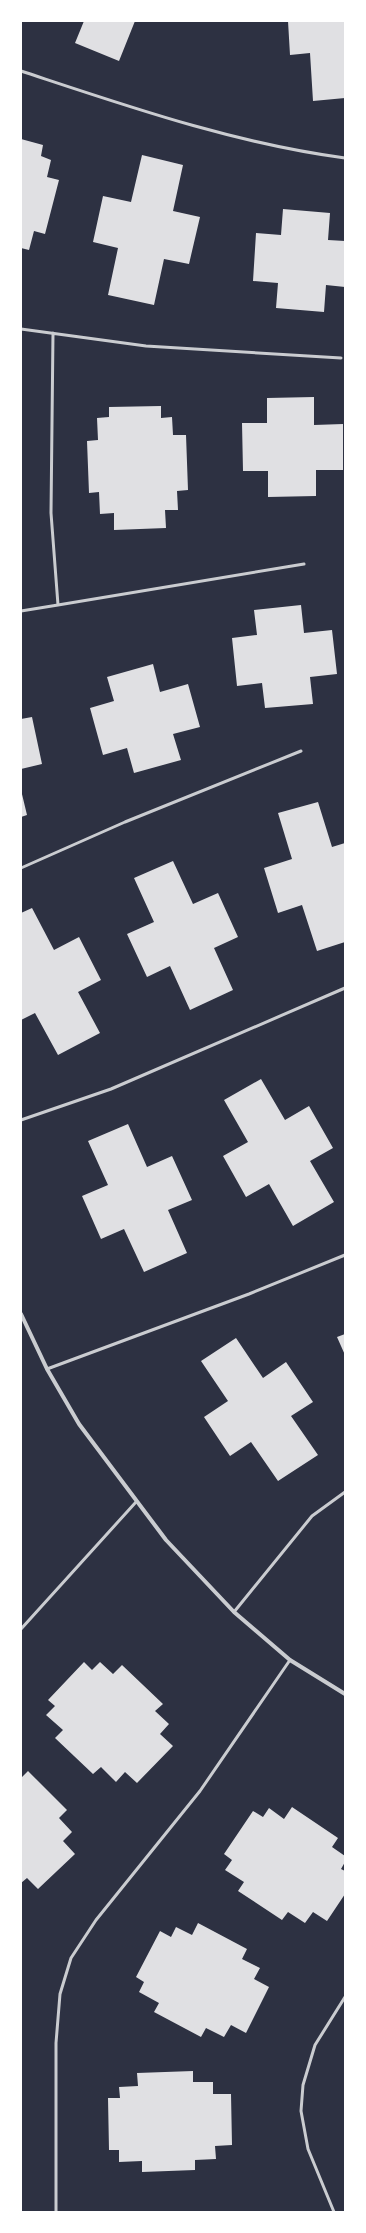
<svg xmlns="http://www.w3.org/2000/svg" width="366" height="2233" font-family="Arial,sans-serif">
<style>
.building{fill:#e0e0e3}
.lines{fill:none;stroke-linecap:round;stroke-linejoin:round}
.service{stroke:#caccd0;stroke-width:3}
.minor{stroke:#caccd0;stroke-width:4}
</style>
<rect width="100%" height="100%" fill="#2d3142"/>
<path class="building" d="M84,21H135L119,61L75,43Z
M288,21H345V98L313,101L310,53L290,55Z
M21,139L43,145L41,156L51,160L47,177L59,180L45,234L34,231L29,250L21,248Z
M142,155L183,165L173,211L200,217L189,264L164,259L154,305L108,295L118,248L93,242L103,196L131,202Z
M283,209L330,213L328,240L345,241V287L326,285L324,312L276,308L278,283L253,281L256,233L281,235Z
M314,397V425L343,424V470H316V496L268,497V471H243L242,423H267V398Z
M161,406V418L172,417L173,435H186L188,490L177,491L178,510H165L166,528L114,530V513L100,514L99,492L89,493L87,441L98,440L97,418L109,417V407Z
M301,605L304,633L332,630L337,674L310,677L313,704L265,708L262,683L237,686L232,638L257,635L254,610Z
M153,664L160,692L188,684L200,727L173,734L181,760L134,773L127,748L103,755L90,708L114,701L107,677Z
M32,717L42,764L21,769V719Z
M21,790L27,815L21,817Z
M318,802L332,847L345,843V942L317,951L302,905L278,913L264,868L292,859L278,813Z
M173,861L193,904L218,893L238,937L214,948L233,990L190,1010L170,966L147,977L127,934L154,922L134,878Z
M32,908L54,950L79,937L101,980L78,992L100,1033L58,1055L35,1013L21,1020V913Z
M261,1079L285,1120L309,1106L333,1148L310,1161L334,1202L293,1226L269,1184L246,1197L223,1156L248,1142L224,1100Z
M128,1124L147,1167L172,1156L192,1200L168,1210L187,1253L144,1272L124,1229L101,1239L82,1196L108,1185L88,1141Z
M345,1334V1355L337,1337Z
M236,1338L263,1378L286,1362L313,1402L291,1416L318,1455L278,1481L251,1442L230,1456L204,1417L228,1401L201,1361Z
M84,1662L92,1670L100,1662L113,1674L122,1665L163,1704L155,1711L169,1724L160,1734L173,1746L137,1783L125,1772L116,1782L101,1767L93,1774L55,1738L63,1730L46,1715L55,1706L48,1700Z
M28,1771L67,1810L59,1818L72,1832L63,1841L75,1854L38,1889L27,1878L21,1883V1778Z
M292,1807L338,1838L332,1847L345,1856V1862L341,1869L345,1871V1894L327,1921L313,1912L305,1923L288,1912L282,1920L238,1891L244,1882L225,1870L232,1860L224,1854L253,1811L263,1817L269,1808L284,1819Z
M198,1923L247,1949L242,1959L260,1968L254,1979L269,1987L246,2033L231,2025L224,2037L206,2028L201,2037L154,2012L159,2003L139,1992L144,1982L136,1977L160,1931L171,1937L176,1927L192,1935Z
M193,2071V2082H213V2094H231L232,2145L215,2146L216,2159L195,2160V2170L142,2172V2161L119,2162V2150H109L108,2098H120L119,2087L138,2086L137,2073Z"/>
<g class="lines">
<path class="service" d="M21,71C127,106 233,143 345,158
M21,329L146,346L341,358
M58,605L304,564
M21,611L58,605L51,513L53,333
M21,868L125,822L301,751
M21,1120L111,1089L345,988
M47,1369L249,1294L345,1255
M234,1612L312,1516L345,1492
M21,1629L136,1502
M56,2212V2043L60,1994L71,1958L96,1920L200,1791L290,1660
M334,2212L308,2149L301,2111L303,2085L315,2045L345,1997"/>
<path class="minor" d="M21,1314L47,1369L79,1424L166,1540L234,1612L290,1660L345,1694"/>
</g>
<rect width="366" height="2233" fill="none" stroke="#ffffff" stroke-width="44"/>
</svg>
